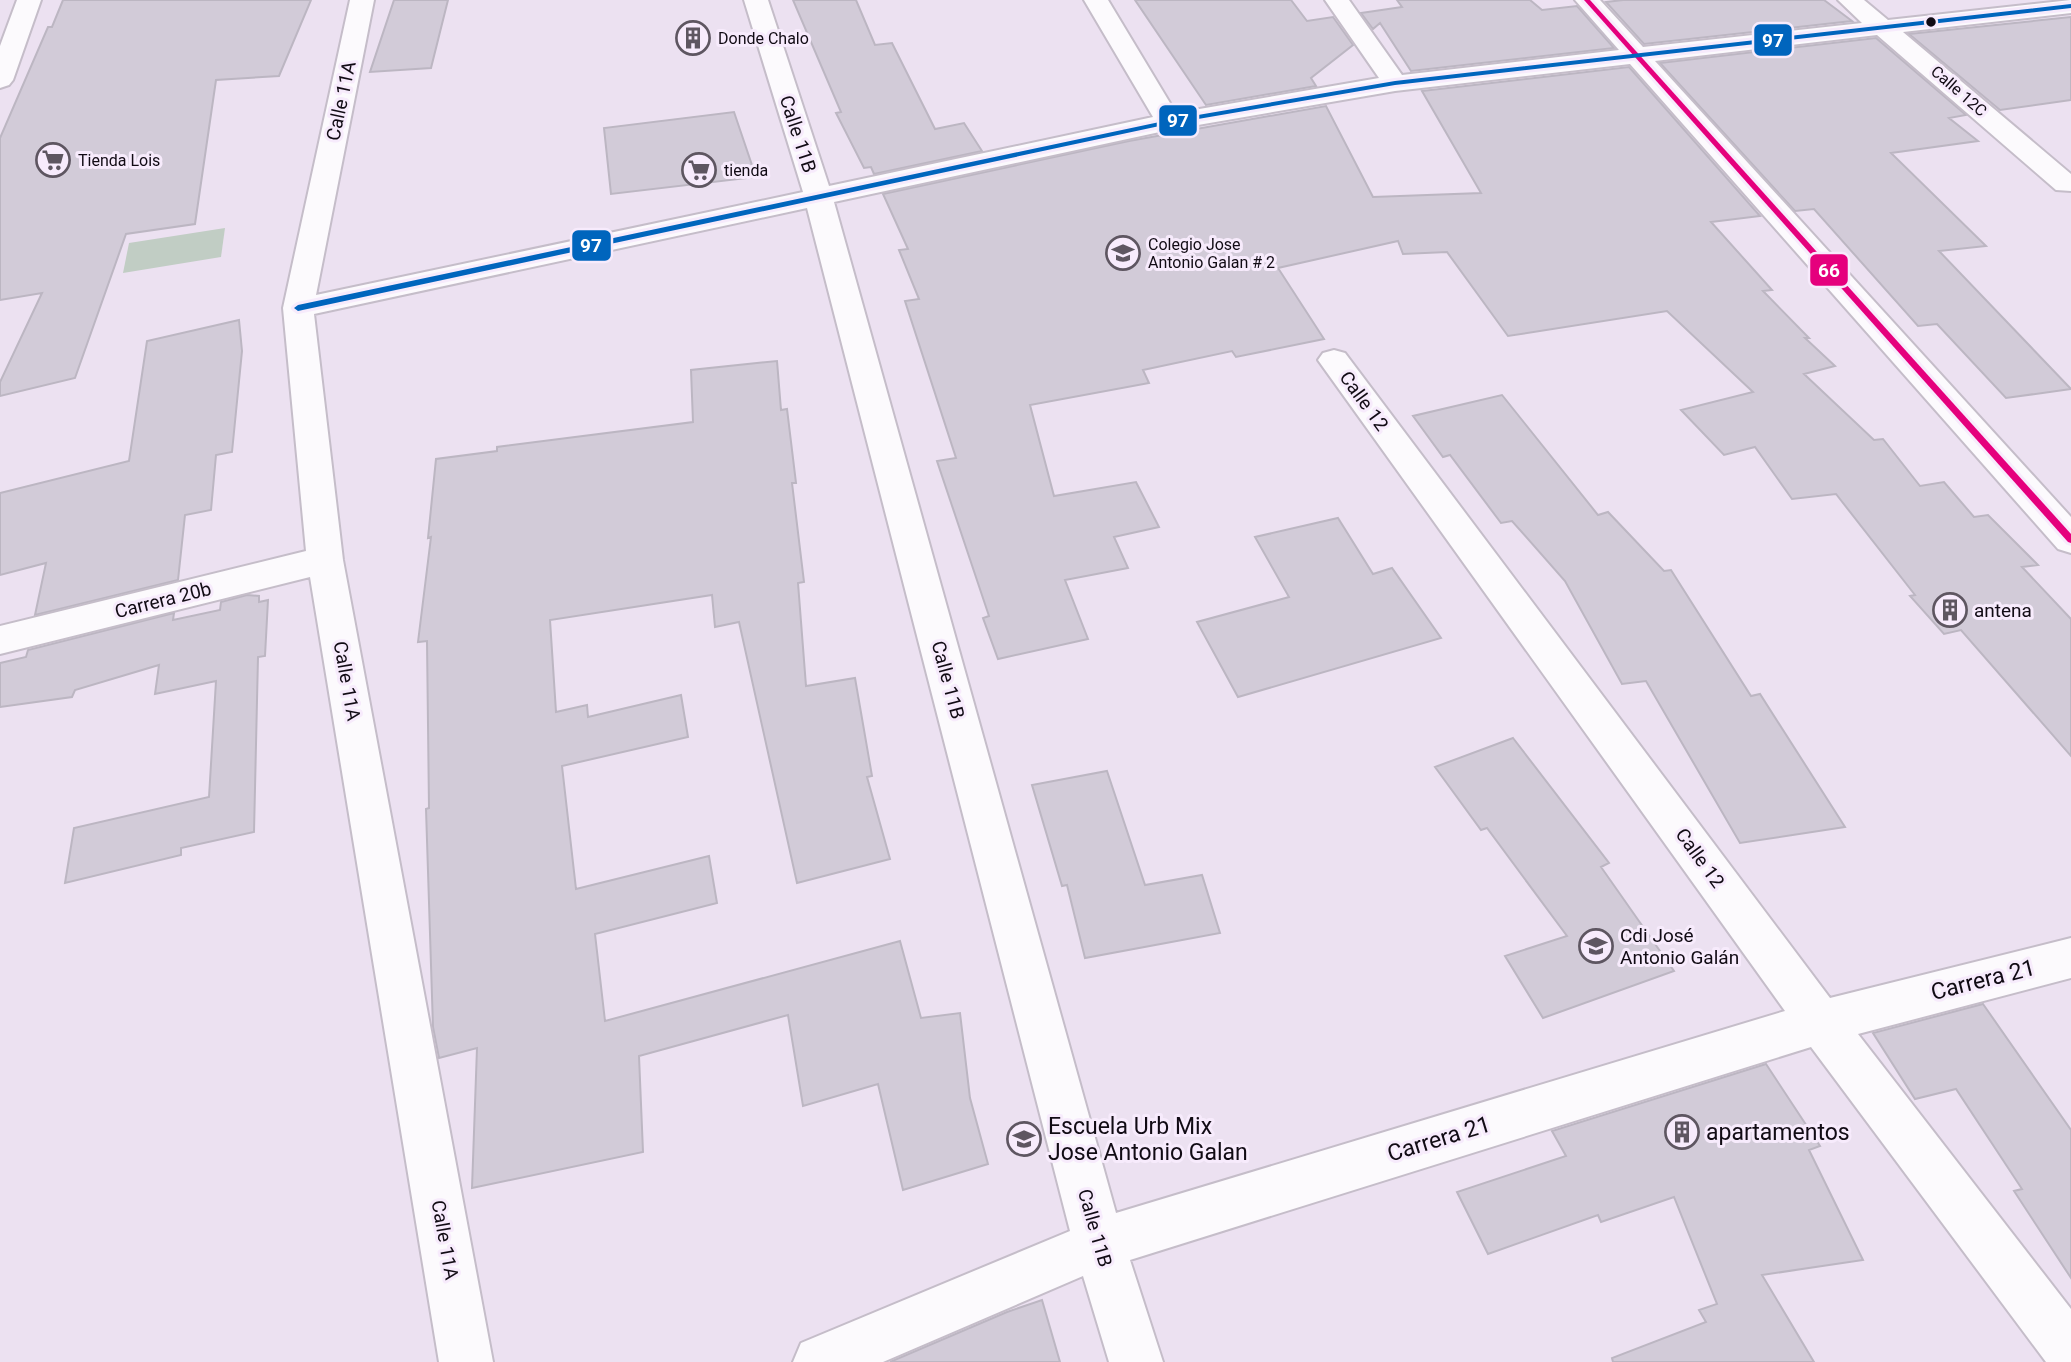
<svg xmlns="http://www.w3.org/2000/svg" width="2071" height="1362" font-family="Roboto,sans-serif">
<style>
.green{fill:#c1cdc4}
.building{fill:#d2cbd8;stroke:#bcb6c2;stroke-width:2}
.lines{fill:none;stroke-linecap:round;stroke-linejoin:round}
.minor-casing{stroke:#c5bdc9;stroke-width:4}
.minor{fill:#fcfafd;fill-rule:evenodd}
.bus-1-casing{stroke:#f7ebfc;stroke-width:6}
.bus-2-casing{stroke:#f7ebfc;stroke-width:6}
.bus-1{fill:#e5007d;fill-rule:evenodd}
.bus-2{fill:#0065bd;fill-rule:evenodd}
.bus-dot{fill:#110b14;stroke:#f7ebfc;stroke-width:2.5}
.labels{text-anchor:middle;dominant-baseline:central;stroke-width:6;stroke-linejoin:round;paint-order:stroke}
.far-poi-label{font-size:16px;fill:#110b14;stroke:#f7ebfc;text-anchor:start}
.far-street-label{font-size:16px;fill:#110b14;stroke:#f7ebfc}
.street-label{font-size:19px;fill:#110b14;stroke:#f7ebfc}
.poi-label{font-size:19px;fill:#110b14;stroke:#f7ebfc;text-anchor:start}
.near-street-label{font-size:23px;fill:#110b14;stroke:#f7ebfc}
.near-poi-label{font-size:23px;fill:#110b14;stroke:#f7ebfc;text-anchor:start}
.line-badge{stroke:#f7ebfc;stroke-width:2.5}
.badge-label{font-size:19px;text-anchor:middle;font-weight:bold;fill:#fff}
</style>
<rect width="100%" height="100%" fill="#ece1f1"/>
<path class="green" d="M225,228L221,257L123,273L129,243Z"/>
<path class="building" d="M63,0H311L279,76L216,80L195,224L126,234L75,378L0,396V382L42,293L0,300V138L48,27H52Z
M394,0H448L431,68L370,72Z
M793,0H856L875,45L892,43L935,129L964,123L982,151L874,174L871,167L864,168L836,113L841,112Z
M1135,0H1291L1307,21L1333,17L1353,45L1311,78L1316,86L1206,105Z
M1397,0H1530L1542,10L1577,6L1614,48L1411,71L1380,23L1373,29L1361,13L1402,7Z
M1623,0H1824L1852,21L1644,44L1606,2Z
M2071,17V100L2000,110L1909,34Z
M1876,38L1966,115L1949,118L1978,141L1891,153L1986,246L1939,251L2071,389L2006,398L1937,324L1918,326L1814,209L1795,211L1660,63Z
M1629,67L1760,216L1711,222L1772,290L1763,291L1809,338H1805L1835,366L1804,374L1874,440L1883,439L1920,486L1944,482L1974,517L1988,515L2038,565L2022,567L2071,619V756L1961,630L1944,634L1910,596L1915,595L1836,494L1792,499L1755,447L1724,455L1681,410L1753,392L1667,311L1508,336L1447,252L1403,254L1398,241L1278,268L1324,339L1236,357L1232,351L1143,370L1149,383L1030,405L1054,496L1136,482L1159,527L1114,537L1128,568L1065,580L1088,639L998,659L983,618L989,616L937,461L956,458L905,301L919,299L899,250L908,249L883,194L1129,141L1326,106L1373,197L1481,193L1422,91Z
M734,112L756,177L611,194L604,128Z
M239,320L242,351L232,452L216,455L211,510L185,515L178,580L35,615L46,563L0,575V493L129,461L147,341Z
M777,361L781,410L787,409L796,483H792L804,582L798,583L806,686L855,678L872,776L867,777L890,859L797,883L739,622L715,627L712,595L550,620L556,712L587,705L588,717L681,695L688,737L562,766L576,889L709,856L717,903L595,934L605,1021L900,941L921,1018L960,1013L970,1098L988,1164L903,1190L878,1084L803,1106L788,1015L639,1056L643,1152L472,1188L477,1048L439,1058L433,1027L426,809L429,808L427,641L418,642L431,537L428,538L436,459L497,451V447L693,422L691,370Z
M1502,395L1598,515L1608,512L1664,571L1671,570L1751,696L1760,694L1845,827L1740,843L1646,681L1622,684L1565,581L1512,521L1501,523L1450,455L1443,457L1413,416Z
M1338,518L1373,574L1392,568L1441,638L1238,697L1197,622L1289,597L1255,537Z
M247,595L259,596V602L268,600L265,656L258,657L254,832L181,848V855L65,883L74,828L209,797L216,681L155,694L159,665L75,690L72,697L0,707V663L26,657L28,650L174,613L173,620L220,610L221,602Z
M1513,738L1609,863L1601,867L1674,971L1543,1018L1505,956L1567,936L1487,828L1481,830L1435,767Z
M1107,771L1145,885L1202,875L1220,933L1085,958L1067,885L1062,886L1032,785Z
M1983,1004L2071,1130V1278L2014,1191L2022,1189L1956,1089L1915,1099L1873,1033Z
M1766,1064L1820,1146L1809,1150L1863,1260L1762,1275L1814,1362H1613L1612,1358L1706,1322L1699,1310L1717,1304L1674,1197L1601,1222L1598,1215L1488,1254L1457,1192L1566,1156L1552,1131Z
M1042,1300L1060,1362H890L1007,1312Z"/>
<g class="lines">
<g class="minor-casing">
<path id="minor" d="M17,0H41L13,80L9,85L0,88V46Z
M350,0H374L316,295L803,192L744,0H768L829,186L1153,117L1084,0H1108L1176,113L1379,78L1325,0H1349L1402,75L1619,50L1575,0H1600L1643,47L1862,23L1838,0H1864L1888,20L2071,0V13L1903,32L2071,174V191L2056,190L1877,35L1655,61L2071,517V553L2058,549L1630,64L1395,91L1169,130L834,202L1116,1213L1785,1011L1323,367L1318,360L1323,353L1334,350L1345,353L1830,998L2071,938V978L1858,1034L2071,1309V1362H2046L1811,1047L1130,1260L1163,1362H1109L1083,1276L883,1362H793L801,1343L1070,1231L807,208L314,314L343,560L493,1362H439L310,577L0,654V626L306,551L283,308Z"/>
</g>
<use href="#minor" class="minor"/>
<g class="bus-1-casing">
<path id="bus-1" d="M1584,0H1590L2071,534V543L2068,542Z"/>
</g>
<g class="bus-2-casing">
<path id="bus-2" d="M2071,4V8L1395,85L1169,124L298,311L294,308L298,305L1169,120L1395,81Z"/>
</g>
<use href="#bus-1" class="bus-1"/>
<use href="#bus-2" class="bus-2"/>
</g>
<defs>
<g id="building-ring" transform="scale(1.75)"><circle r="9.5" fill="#f7ebfc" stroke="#5e5661" stroke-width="1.5"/><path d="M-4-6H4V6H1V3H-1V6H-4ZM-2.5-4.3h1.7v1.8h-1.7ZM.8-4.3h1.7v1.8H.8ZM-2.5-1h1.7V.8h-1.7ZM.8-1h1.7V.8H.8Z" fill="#5e5661"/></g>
<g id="supermarket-ring" transform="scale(1.75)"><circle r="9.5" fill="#f7ebfc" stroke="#5e5661" stroke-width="1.5"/><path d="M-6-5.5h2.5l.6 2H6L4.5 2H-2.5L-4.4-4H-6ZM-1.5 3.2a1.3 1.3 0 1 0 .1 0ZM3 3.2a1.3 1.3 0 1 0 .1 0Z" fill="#5e5661"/></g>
<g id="school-ring" transform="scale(1.75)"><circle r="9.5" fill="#f7ebfc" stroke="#5e5661" stroke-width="1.5"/><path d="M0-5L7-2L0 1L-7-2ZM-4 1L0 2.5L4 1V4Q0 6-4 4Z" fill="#5e5661"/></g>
</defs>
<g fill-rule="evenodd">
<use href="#building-ring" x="693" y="38"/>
<use href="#supermarket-ring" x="53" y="160"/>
<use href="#supermarket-ring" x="699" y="170"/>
<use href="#school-ring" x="1123" y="253"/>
<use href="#building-ring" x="1950" y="610"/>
<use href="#school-ring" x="1596" y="946"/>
<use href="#building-ring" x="1682" y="1132"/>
<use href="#school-ring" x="1024" y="1139"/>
</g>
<circle class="bus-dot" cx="1931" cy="22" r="6"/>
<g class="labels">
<g class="far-poi-label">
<text x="718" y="38">Donde Chalo</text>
<text x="78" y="160">Tienda Lois</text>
<text x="724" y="170">tienda</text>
<text x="1148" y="244">Colegio Jose<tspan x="1148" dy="18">Antonio Galan # 2</tspan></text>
</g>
<g class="far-street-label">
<text transform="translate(1959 91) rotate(41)">Calle 12C</text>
</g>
<g class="street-label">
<text transform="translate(341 101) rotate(-78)">Calle 11A</text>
<text transform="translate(798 134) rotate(72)">Calle 11B</text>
<text transform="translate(1364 401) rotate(54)">Calle 12</text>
<text transform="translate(163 600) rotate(-14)">Carrera 20b</text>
<text transform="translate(948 680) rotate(75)">Calle 11B</text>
<text transform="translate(347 681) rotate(80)">Calle 11A</text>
<text transform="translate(1700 858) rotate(54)">Calle 12</text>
<text transform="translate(1095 1228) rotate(74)">Calle 11B</text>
<text transform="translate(445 1240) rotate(80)">Calle 11A</text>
</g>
<g class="poi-label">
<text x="1974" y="610">antena</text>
<text x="1620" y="935">Cdi José<tspan x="1620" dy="22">Antonio Galán</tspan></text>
</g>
<g class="near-street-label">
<text transform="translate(1983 980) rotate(-14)">Carrera 21</text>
<text transform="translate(1439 1139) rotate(-17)">Carrera 21</text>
</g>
<g class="near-poi-label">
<text x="1048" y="1126">Escuela Urb Mix<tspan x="1048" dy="26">Jose Antonio Galan</tspan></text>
<text x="1706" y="1132">apartamentos</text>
</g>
</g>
<g class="line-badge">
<rect x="1753" y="23" width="40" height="34" rx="7" fill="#0065bd"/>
<rect x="1158" y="104" width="40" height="33" rx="7" fill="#0065bd"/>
<rect x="571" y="229" width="41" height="33" rx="7" fill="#0065bd"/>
<rect x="1809" y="253" width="40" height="34" rx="7" fill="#e5007d"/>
</g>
<g class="badge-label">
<text x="1773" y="47">97</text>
<text x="1178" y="127">97</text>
<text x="591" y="252">97</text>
<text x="1829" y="277">66</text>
</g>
</svg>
